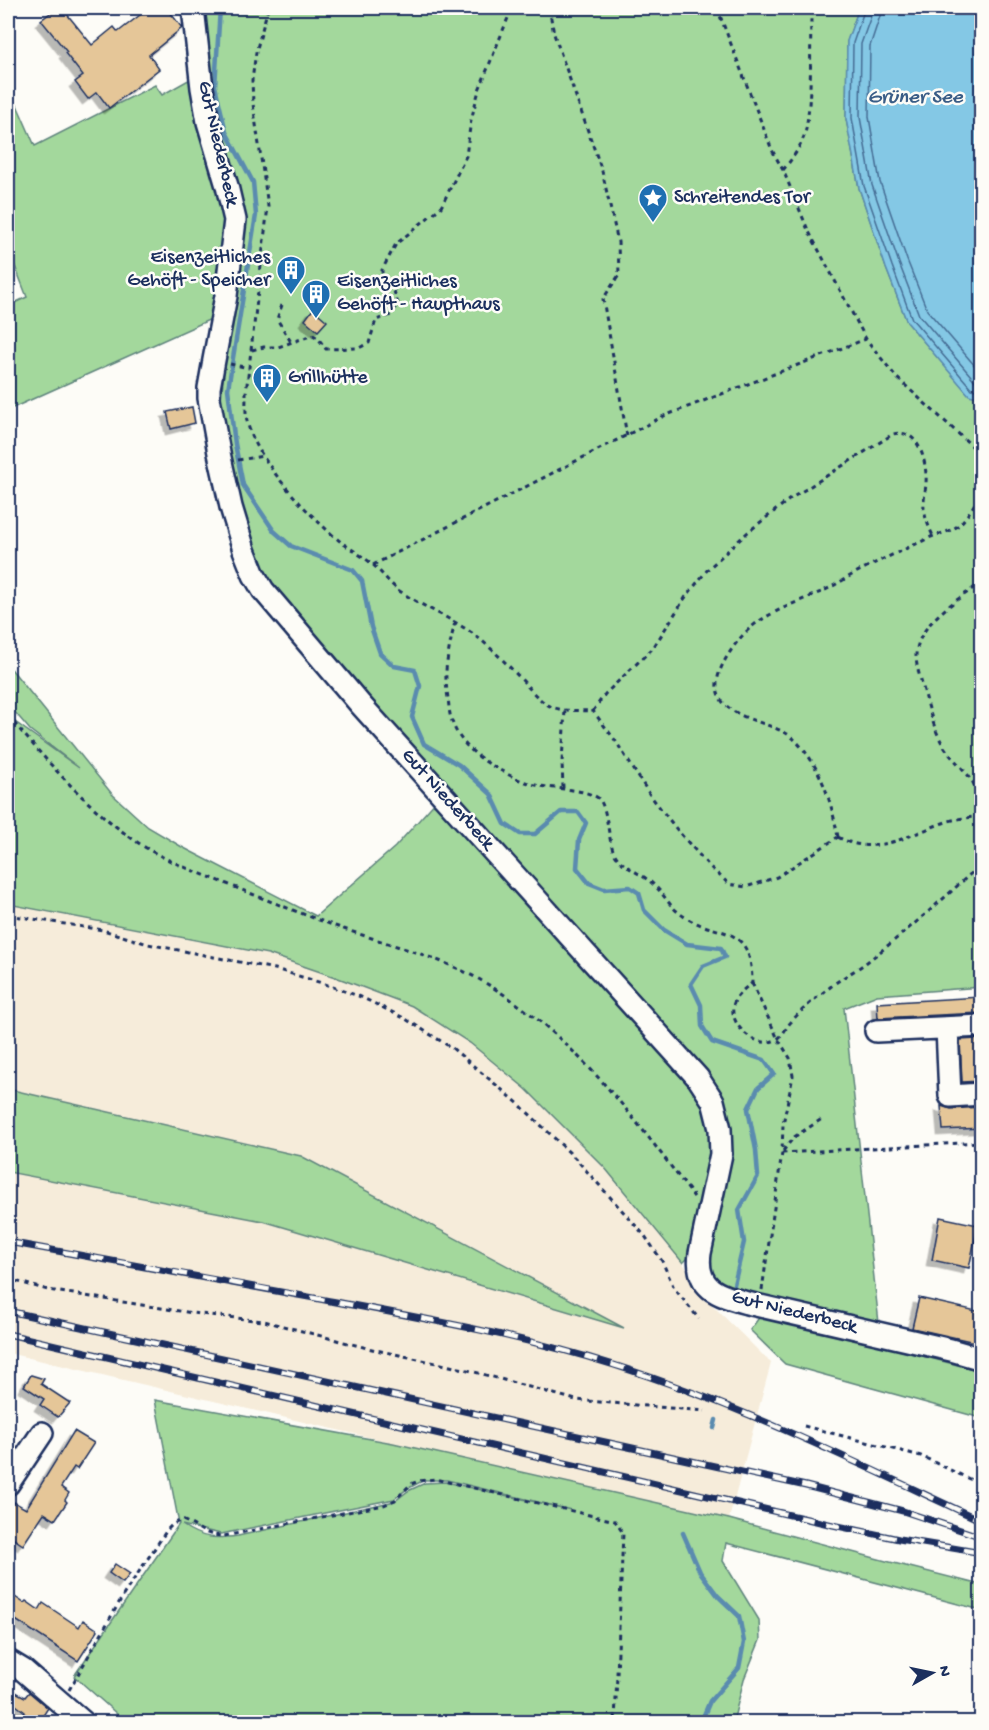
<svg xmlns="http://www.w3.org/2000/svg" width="989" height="1730" font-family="'Gochi Hand',sans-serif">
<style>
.built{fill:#f6ecda}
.green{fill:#a3d89c;stroke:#5f847d;stroke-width:1.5;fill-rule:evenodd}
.water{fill:#84c8e5;stroke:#5a8baf;stroke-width:1.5}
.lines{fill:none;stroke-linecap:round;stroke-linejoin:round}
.shore{stroke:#456c94;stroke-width:1.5}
.stream{stroke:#5a8baf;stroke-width:4.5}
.building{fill:#e5c698;stroke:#1b2f5e;stroke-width:1.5;filter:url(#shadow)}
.minor-casing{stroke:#1b2f5e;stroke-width:26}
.path{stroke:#1b2f5e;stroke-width:3;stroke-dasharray:4.5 4.5;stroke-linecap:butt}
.minor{stroke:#fdfcf7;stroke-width:21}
.rail-casing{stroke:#1b2f5e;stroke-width:7}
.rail{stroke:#fdfcf7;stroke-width:4.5;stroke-dasharray:14;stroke-linecap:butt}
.labels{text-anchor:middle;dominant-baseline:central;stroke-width:5;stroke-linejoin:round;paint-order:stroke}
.street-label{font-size:20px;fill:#1b2f5e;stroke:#fdfcf7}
.poi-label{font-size:20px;fill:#1b2f5e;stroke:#fdfcf7;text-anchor:start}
.water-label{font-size:21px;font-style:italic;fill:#3a5d86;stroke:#fdfcf7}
</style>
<defs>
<filter id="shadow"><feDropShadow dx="-5.5" dy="5.5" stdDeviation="0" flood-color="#0004"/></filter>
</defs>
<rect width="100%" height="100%" fill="#fdfcf7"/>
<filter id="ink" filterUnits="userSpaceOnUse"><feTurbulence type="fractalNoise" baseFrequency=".0167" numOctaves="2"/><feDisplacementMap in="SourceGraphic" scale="12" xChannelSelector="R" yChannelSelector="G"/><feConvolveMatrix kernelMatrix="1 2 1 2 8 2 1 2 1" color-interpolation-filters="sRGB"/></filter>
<g filter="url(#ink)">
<path class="built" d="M8,904L268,954L338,978L412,1006L470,1043L526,1089L605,1168L683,1263L704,1297L771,1363L729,1519L393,1443L8,1353V1172L263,1221L301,1156L8,1089Z"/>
<path class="green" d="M195,8H859L847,42L846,119L859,188L886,268L907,322L969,394L982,398L981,987L877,995L844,1008L880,1332L727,1293L707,1277L715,1100L259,573L238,513L221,401L239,219L209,161L225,225L211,319L8,410V306L27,297L8,248V90L17,105L35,146L155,85L162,95L201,73Z
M8,665L112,794L148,827L182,847L316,916L395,847L437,800L698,1084L716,1127L696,1250L683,1263L605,1168L526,1089L470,1043L412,1006L338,978L268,954L8,904V717L79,768L30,730L8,704Z
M8,1089L301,1156L624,1328L263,1221L8,1172Z
M761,1315L981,1371V1418L785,1364L750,1330Z
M155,1400L393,1443L729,1519L886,1561L981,1585V1610L726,1543L723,1561L759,1620L760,1640L744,1679L733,1722H126L74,1676L179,1524ZM424,1480H447L571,1510L446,1482L425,1483L408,1491L395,1501L238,1536C214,1539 203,1539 182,1525L221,1534L394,1499L407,1489Z"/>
<path class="water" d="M859,8H981V398L969,395L907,322L886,268L859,188L846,119L847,41Z"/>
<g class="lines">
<path class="shore" d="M865,8L853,43L852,118L864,186L892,266L912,319L972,389L982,392
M872,8V13L861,44L860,117L872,185L899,263L919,315L976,382L982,384
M881,8L880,16L870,46L869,117L880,182L907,260L927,310L982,374"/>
<path class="stream" d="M220,8L215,86L226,132L253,182L256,215L228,389L235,444L243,485L274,531L291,546L353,570L362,581L371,627L380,653L394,666L415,670L420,686L412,717L424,744L459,765L491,794L505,824L520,834H535L561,812H578L586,823L579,840L577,868L589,883L604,889L630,887L639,893L644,910L664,930L687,944L721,948L725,957L703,966L691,984L701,1005L702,1026L712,1042L764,1060L774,1074L758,1088L748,1109L756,1150L758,1176L739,1210L744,1242L733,1289
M714,1428L716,1420
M683,1533L700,1572L718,1596L739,1616L744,1642L739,1668L710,1701L701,1722"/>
</g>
<path class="building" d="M57,8H62L92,45L114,27L118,32L149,8H167L182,28L149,55L159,69L109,108L97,92L88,99L75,82L83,76L65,53L67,52L41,20Z
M313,309L327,321L318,331L305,320Z
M192,407L195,423L171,429L167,412Z
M981,997V1013L878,1018L877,1003Z
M977,1039L978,1061H981V1081L962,1082L960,1040Z
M941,1106L951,1109L981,1107V1128L943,1130Z
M940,1217L978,1225L969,1268L932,1260Z
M919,1298L981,1312L975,1342L912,1328Z
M31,1375L44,1379L41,1384L70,1403L58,1417L40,1405L44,1399L24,1386Z
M74,1431L94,1443L77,1469L74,1467L61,1487L69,1493L65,1500L67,1502L55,1520L44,1513L23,1545L8,1535V1511L14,1502L26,1509Z
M115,1564L130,1574L123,1583L109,1573Z
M12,1595L24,1603L26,1601L39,1610L43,1603L79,1627L83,1620L98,1630L78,1661L8,1615V1601Z
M8,1688L25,1697L29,1692L48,1708L39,1722H36L24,1713L25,1712L8,1699Z"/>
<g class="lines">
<g class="minor-casing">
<path id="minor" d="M193,8L202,88L208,122L227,186L235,220L226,296L214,360L209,388V398L219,453L231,507L244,550L254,575L263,590L360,704L698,1078L713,1101L720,1129L721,1154L700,1253C695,1289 718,1295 747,1303L951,1350L982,1359
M947,1028L950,1096L982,1094
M876,1031L982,1026
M8,1484L42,1433
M8,1661L23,1670L83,1722"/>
</g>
<path class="path" d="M268,8L256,52L252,80L253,104L268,206L246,393C246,403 245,415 248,425C259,463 310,517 341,542C351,549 362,556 371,563C382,572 388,583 401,592C423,607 449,617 472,633C491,647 506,663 522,680C531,690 540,702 552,707C565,712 581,710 593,711L615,740L650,795L678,831L709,866L729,884L746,887L777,877L838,837
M549,8L554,34L602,171L618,242L619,275L603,299L627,436
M717,8L772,150L783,170L808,230L866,339L897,378L982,455
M783,170C793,158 803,144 806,129C812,95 810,54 811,19L814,8
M282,305L277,319L291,342
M252,350L264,347H278L313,335L318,338L326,349L359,348L369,343L376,320L391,315L398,304L394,291L382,278V270L396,244L441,207L466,156L471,120L479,90L512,8
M230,364L249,368
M238,460L264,456
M373,565L664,416L866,339
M982,582C958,600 918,622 916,655C916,667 921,680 924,691C929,708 933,727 942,743C951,760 968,770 975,787C979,795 979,805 982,814
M455,622C452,635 449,648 447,662C445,674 446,686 448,698C449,705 449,714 452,721C458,742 479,759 498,769C512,777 525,783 540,786C555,789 586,789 598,798C607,805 608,837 613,850C619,867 641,872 654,885C663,893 668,904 678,912C713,941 752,917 752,983C744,989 734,997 733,1007C730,1027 759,1051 777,1039C783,1036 786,1027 791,1022C802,1009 816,998 829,988C841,978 855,971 867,962C907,931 945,898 982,863
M593,711L605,694L653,648L685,598L708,569L722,556L748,532L790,499L893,434C917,428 925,456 926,475C927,486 923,498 924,509C925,518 929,527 933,536
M8,716C47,761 87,808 137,842C166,862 200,873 232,886C267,900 302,914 338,927C384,943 441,957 482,981C572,1033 633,1116 694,1197
M563,788L562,762L565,710
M838,837C831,800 821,766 794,739C774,720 721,721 717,688C715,670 735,642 748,630C766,613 798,602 821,592C835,586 847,577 861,570C884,558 908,548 931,537C941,533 951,532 960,524C969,514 980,498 981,485C982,474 980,463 979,453
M838,837C876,859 913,832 949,821C960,818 971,817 982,817
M8,915L103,930L148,944L275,969L322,983L361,997L404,1018L452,1048L519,1104L575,1158L645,1236L662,1261L674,1288L699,1319
M752,983L778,1039L790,1058L793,1076L783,1124L782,1153L762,1290
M783,1151L794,1137L822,1119
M782,1153L982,1142
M8,1279L48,1290L192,1313L264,1321L367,1348L464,1369L576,1400L705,1411
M804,1426L921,1456L982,1485
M69,1690L124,1594L167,1530L173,1524L182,1520C198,1526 204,1536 224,1536L384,1505L395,1500L411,1484L419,1481L435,1479L615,1521L623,1533L615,1722"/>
<use href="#minor" class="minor"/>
<g class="rail-casing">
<path id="rail" d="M8,1242C113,1261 219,1280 325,1300C422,1318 519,1335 614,1365C741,1405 861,1465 982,1521
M8,1311L806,1486L903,1511L982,1537
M8,1334L833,1525L899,1539L982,1553"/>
</g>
<use href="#rail" class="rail"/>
</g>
</g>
<defs>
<g id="sight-pin" transform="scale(1.5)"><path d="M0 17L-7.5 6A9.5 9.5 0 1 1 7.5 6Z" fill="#1f6fb2" stroke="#fdfcf7"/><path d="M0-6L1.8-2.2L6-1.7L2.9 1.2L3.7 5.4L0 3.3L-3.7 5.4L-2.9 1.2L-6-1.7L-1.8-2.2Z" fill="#fff"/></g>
<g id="building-pin" transform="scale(1.5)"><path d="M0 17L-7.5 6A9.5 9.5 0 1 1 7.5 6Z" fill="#1f6fb2" stroke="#fdfcf7"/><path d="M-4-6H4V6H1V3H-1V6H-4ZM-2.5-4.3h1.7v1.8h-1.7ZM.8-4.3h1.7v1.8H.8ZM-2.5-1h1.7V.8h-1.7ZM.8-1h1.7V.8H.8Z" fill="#fff"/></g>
</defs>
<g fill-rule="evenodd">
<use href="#sight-pin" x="653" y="198"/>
<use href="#building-pin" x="291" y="270"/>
<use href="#building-pin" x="316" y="294"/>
<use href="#building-pin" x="267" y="378"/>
</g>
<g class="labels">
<g class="street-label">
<text transform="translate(217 144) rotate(77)">Gut Niederbeck</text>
<text transform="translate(447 800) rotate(48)">Gut Niederbeck</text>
<text transform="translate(794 1313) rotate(14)">Gut Niederbeck</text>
</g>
<g class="poi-label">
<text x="674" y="198">Schreitendes Tor</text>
<text x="270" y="258" text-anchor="end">Eisenzeitliches<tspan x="270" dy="23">Gehöft - Speicher</tspan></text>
<text x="337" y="282">Eisenzeitliches<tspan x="337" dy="23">Gehöft - Haupthaus</tspan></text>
<text x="288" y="378">Grillhütte</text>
</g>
<g class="water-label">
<text x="915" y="98">Grüner See</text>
</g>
</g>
<rect width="989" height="1730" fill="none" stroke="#fdfcf7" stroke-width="30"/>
<rect x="15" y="15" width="959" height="1700" fill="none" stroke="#1b2f5e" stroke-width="2" filter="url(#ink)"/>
<g transform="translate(932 1673) rotate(81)" stroke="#fdfcf7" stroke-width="4.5" paint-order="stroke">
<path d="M0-4.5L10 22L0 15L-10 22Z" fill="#1b2f5e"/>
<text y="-9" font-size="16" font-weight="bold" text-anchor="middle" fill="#1b2f5e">N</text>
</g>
</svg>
